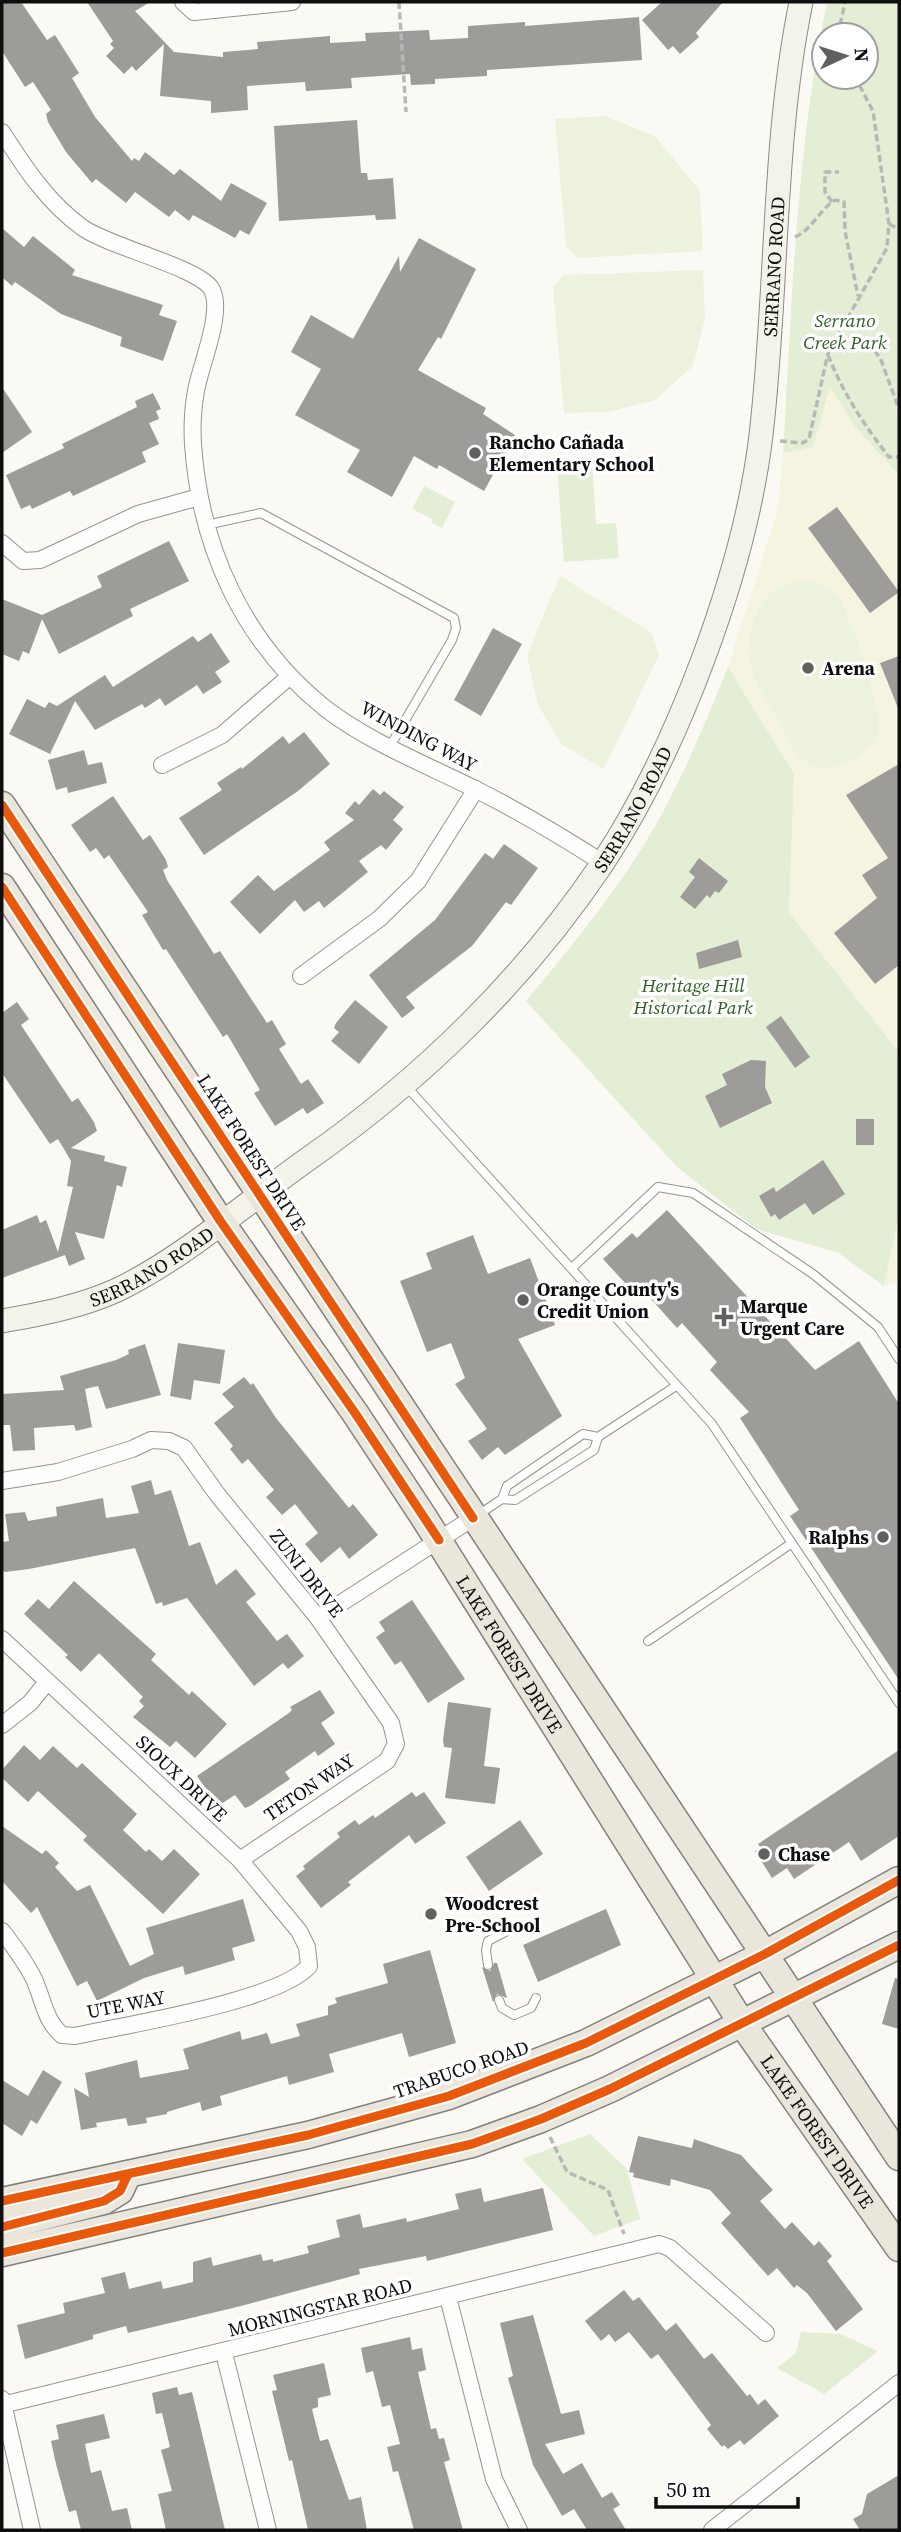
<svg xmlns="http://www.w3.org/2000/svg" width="901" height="2532" font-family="'Source Serif 4',serif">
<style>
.farmland{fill:#f5f4e1}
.green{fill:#e3eed5;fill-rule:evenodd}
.pitch{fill:#edf2df}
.building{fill:#9e9c98}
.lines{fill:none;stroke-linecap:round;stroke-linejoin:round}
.lane-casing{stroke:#949491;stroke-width:10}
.street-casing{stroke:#949491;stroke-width:18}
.secondary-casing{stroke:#8b8a88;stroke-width:25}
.primary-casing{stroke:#82817e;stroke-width:29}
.path{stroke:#b8b8b7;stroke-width:3.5;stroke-dasharray:7 3.5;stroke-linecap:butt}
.lane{stroke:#fefefd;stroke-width:8}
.street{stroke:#fefefd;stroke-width:16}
.secondary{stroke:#f4f3ea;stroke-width:23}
.primary{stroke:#eae6db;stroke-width:26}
.cycleway-casing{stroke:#fff;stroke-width:13}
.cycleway{stroke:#e8590c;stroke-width:9}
.poi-dot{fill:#61605e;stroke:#fff;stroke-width:2.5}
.labels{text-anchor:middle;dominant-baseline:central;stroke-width:7;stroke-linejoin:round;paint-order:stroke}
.street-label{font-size:19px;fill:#0e0e0e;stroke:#fff}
.park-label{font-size:19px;font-style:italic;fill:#305f25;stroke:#fff}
.poi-label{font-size:19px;font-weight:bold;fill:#0e0e0e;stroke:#fff;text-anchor:start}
</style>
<rect width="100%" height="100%" fill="#faf9f3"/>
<path class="farmland" d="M830,386L856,428L899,475V1052L789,913L794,774L728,667L778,509L783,453L813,447Z
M899,1214V1281L884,1286Z"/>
<path class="green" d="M827,2H899V475L856,428L830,387L813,447L783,453C792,303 796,150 827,2ZM824,35H866V77H824Z
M592,461L596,524L616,523L619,558L564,562L557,464Z
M424,486L455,502L442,528L431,522L433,519L412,509Z
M728,667L794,774L789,913L899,1052V1214L884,1286L837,1252L758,1230L677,1167L526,1001C565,954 604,907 637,856C675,797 702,731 728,667Z
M590,2134L627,2169L640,2219L594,2236L522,2159Z
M801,2332L840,2334L878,2351L824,2394L777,2368L796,2353Z"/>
<path class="pitch" d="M605,116L655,136L700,191L703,251L578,258L566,246L555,119Z
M703,270L705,319L693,366L655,400L608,412L564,413L553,287L563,275Z
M560,576L652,633L659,655L604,769L562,745L538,705L527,655Z
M810,581C821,584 829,586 837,595C850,613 880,705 879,726C878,737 871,746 863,753C851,763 829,773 814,766C795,759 787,738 778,721C768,702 753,681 749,659C746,639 757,603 774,591C785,584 797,582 810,581Z"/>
<path class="building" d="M2,2H21L47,40L55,35L79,73L72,78L95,117L132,161L134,158L139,161L145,152L174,175L180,169L221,201L231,183L267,203L249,235L240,230L235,238L193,215L189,221L175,210L169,217L135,192L126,203L96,179L92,183L66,152L48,122L46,114L51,110L33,82L25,87L2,51Z
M87,2H150L135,11L174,52L223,57V52L258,49L257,42L330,36V43L366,41L365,33L429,30L430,40L468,38V26L525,22V26L639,17L642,60L487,70V76L435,79V84L411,85L410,74L351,78L352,88L306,91L305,82L247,86L248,110L211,113V101L160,96L164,44L136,71L132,66L124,74L106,56L114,48L110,44L113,41Z
M662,2H723L696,33L699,37L680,54L673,46L668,50L642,20Z
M357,120L361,173H367L368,180L393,178L396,219L376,220L375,215L279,221L274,126Z
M2,228L24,247L33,236L75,270L72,275L163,305L159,315L177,321L163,361L120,346L122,337L61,314L15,282L12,286L2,277Z
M419,238L476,269L441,339L438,337L418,370L486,408L483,414L515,435L484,491L439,465L437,469L414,456L392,497L347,472L360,450L295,415L321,369L291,352L311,315L353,339L399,256L400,272Z
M2,387L32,432L2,453Z
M153,393L161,409L156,411L159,419L149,423L159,444L142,452L146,462L73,496L70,491L32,509L30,505L21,509L6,475L64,448L62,444L137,407L135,401Z
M837,507L899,592L870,613L808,528Z
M169,541L189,581L130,609L133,616L59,654L42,619L29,654L23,651L19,661L2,654V599L42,615L102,587L97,576Z
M493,628L522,644L481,716L454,700Z
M211,633L230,662L215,672L222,682L203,694L197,685L165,706L160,698L145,708L142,704L95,730L75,701L50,754L9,734L27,699L45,708L49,702L57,706L105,675L113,687L193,636L198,642Z
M899,656V708H898L880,663Z
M304,732L330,764L298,791L204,855L179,818L222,790L217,783L241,767L242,769L283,736L289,744Z
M84,750L88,765L102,762L107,783L68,793L67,787L56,790L48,760Z
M899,764V965L875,984L834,933L877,898L862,875L888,858L846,795Z
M373,789L380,795L384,791L404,807L393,820L403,829L386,850L381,845L359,861L368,872L324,908L319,901L304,912L295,900L260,934L230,902L258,875L274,891L330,850L324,842L354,820L345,813L355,801L359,805Z
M113,796L143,840L150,835L166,860L168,867L163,870L167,880L214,954L220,951L267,1023L272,1020L286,1044L279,1049L301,1084L308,1079L324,1103L307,1114L303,1108L275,1126L254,1093L260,1090L227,1034L223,1037L166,949L163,950L142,915L148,912L109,855L104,859L96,848L90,852L71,825Z
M504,844L538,868L511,905L506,902L472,946L406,997L415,1008L402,1018L369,975L435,920L485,853L493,859Z
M699,858L728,881L719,893L715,891L710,898L707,895L695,909L680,897L695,877L689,872Z
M738,940L742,957L699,969L696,953Z
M355,1000L388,1027L359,1064L331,1041L339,1032L334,1028L336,1023Z
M17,1002L29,1019L21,1025L72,1102L78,1098L94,1122L97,1131L71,1148L105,1156L104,1161L127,1167L122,1187L117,1185L104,1239L75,1232L85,1259L69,1266L65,1255L2,1278V1230L37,1215L40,1223L46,1220L58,1252L73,1187L67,1186L71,1161L58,1139L50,1144L2,1073V1013Z
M781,1016L810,1057L795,1068L766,1027Z
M751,1060L766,1061L765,1087L772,1103L720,1128L705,1096L727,1085L722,1074Z
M856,1119H874V1145H856Z
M823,1160L845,1194L813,1215L805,1203L779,1220L775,1214L771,1217L759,1196L774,1187L776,1192Z
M667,1210L815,1370L859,1341L899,1404V1680L790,1516L799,1510L740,1418L749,1412L710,1370L717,1362L682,1323L677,1328L643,1290L637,1296L603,1259L632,1233L637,1238Z
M473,1235L488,1274L530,1258L555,1325L518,1339L562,1416L505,1455L498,1447L482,1460L468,1441L487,1429L455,1384L465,1378L451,1343L427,1352L400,1281L432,1269L426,1253Z
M178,1343L225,1350L220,1384L194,1380L191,1400L170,1396Z
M145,1344L161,1395L106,1409L98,1386L85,1389L92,1427L76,1431L74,1425L34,1428L35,1450L13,1451L10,1425H2V1394L64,1390L60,1376L116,1360L129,1354L128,1350Z
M244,1377L251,1385L253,1383L276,1418L349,1508L353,1504L378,1535L349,1559L340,1547L321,1563L305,1544L318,1533L295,1504L282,1515L266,1497L274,1490L248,1459L242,1464L230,1449L233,1446L214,1423L234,1407L222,1394Z
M151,1480L155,1495L171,1490L189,1546L200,1542L216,1585L236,1569L256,1594L246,1602L277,1641L287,1634L304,1656L288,1669L283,1663L254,1686L187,1598L163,1606L162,1602L156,1604L135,1548L29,1569L5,1572L2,1570V1542L9,1541L5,1514L25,1512L28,1521L57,1516L56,1507L103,1498L106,1518L139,1513L131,1486Z
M74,1581L156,1654L151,1660L189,1695L192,1691L227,1724L195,1758L176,1741L170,1747L133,1717L144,1706L139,1701L143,1697L99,1653L81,1672L65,1657L68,1655L24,1614L38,1599L49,1609Z
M412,1600L465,1679L428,1703L401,1661L395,1665L376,1637L385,1631L379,1622Z
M320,1690L335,1713L321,1723L335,1744L318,1756L315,1751L285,1772L290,1779L250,1806L245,1808L235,1795L218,1806L197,1776L289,1713L292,1710L290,1707Z
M448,1702L491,1708L484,1766L500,1768L495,1804L445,1798L452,1748L444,1747L443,1740Z
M24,1745L40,1760L53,1746L77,1768L82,1763L137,1814L123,1830L146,1852L149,1849L162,1861L174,1849L200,1874L163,1914L83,1840L87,1836L38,1791L28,1802L2,1778V1770Z
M899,1750V1836L861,1861L849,1842L794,1879L787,1868L772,1878L755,1851L761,1848L758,1844Z
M412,1792L416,1797L424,1792L446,1823L415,1844L409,1835L348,1882L351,1885L321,1908L296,1876L305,1869L303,1866L340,1837L337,1833L355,1820L359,1825L373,1815L375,1818Z
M520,1820L543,1854L489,1891L466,1857Z
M2,1826L42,1854L46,1850L59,1863L55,1867L77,1891L90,1885L130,1966L154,1954L146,1928L243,1899L255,1941L232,1948L235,1960L185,1975L183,1966L144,1978L97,2001L87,1981L77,1986L37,1907L31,1913L2,1881Z
M606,1909L621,1945L538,1982L523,1945Z
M430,1950L456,2043L409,2057L402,2033L329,2054L334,2072L289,2085L287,2076L220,2096L222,2105L202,2111L200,2102L167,2112V2114L146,2118L147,2123L128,2126L126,2118L96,2123L97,2127L81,2130L74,2088L89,2097L85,2073L137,2060L140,2078L189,2069L183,2049L240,2031L242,2040L267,2033L271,2044L300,2036L296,2024L328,2015V2006L337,2003L335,1998L388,1983L383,1964Z
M494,1963H497L507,1998L497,1994L493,2002L482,1967L490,1971Z
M895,1978L899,1979V2029L882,2024Z
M43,2070L62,2082L37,2124L31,2120L22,2136L2,2123V2080L28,2096Z
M638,2136L692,2148L694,2139L741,2155L773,2190L760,2201L785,2229L792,2222L814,2246L819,2241L832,2256L827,2261L863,2309L836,2331L807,2293L797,2285L794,2288L777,2268L768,2276L721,2223L731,2213L710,2190L671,2179L670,2186L633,2177L634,2173L629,2172Z
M481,2188L484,2202L543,2188L553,2230L427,2261L426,2256L359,2269L360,2274L237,2307L128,2333L126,2326L93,2335V2339L25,2359L17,2325L65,2313L63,2303L105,2293L101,2278L125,2272L129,2289L161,2281L163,2289L193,2282V2262L211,2257L213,2266L261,2254L263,2261L273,2259V2262L309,2253L307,2246L340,2237L336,2220L360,2214L363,2228L406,2218L407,2222L459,2209L455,2194Z
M624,2290L633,2301L639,2297L666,2331L676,2323L704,2359L712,2353L747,2396L750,2394L758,2405L765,2399L779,2416L744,2445L740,2440L728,2449L724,2445L722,2447L707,2429L711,2425L658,2354L651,2359L629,2332L615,2342L609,2334L601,2341L585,2321Z
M533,2315L561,2414L579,2410L585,2434L545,2444L563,2474L582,2463L602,2498L612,2492L620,2505L613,2509L626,2530H587L574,2509L562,2516L533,2465L508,2378L513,2376L500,2323Z
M410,2337L412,2350L422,2348L426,2370L418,2372L431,2429L436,2428L439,2439L444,2438L450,2460L444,2462L463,2530H414L398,2471L393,2472L387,2447L400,2444L390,2405L382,2407L373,2371L366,2373L361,2348Z
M324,2363L331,2395L318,2398V2407L312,2409L320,2441L328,2439L349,2500L361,2497L367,2530H308L292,2460L289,2461L272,2391L277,2390L273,2375Z
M177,2387L179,2395L192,2392L225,2530H166L158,2494L172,2491L161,2450L170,2447L162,2413L156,2414L152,2393Z
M104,2414L110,2438L85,2444L91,2473L101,2470L112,2511L127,2508L132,2530H81L76,2510L69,2512L56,2464L51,2441L59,2439L56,2425Z
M899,2475V2530H860L853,2519L862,2514L867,2494Z"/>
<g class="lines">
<g class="lane-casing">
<path id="lane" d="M206,525L261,513L454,618L456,628L452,640L389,748
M406,1086L712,1424L899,1703
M572,1268L658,1187L693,1193L813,1274L878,1327L899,1359
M502,1499L507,1486L583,1434L598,1437
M478,1515L502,1499L515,1500L594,1450L598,1437L676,1386
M648,1641L792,1543
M488,1965L486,1950L488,1941L507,1931
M499,2000L502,2008L514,2015L531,2008L536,1998"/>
</g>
<g class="street-casing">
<path id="street" d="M183,2L194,12L292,2
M2,132C25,168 48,203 83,228C111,247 196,267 211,288C225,310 200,366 196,391C193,407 192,427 193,444C200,547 243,643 326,709C371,743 425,764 475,789C519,811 561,836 603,863
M2,543L23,561L40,560L138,514L199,497
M162,765L222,735L290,676
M301,976L379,919L418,881L476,789
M2,1481L58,1472L132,1449L151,1440L169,1441L184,1448L217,1494L318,1618L391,1723L396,1744L387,1761L240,1860
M318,1618L473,1518
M2,1639L240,1860L299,1931L307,1947L309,1966C279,2001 125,2025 75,2036L62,2035C44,2020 43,1997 33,1977C24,1960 13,1945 2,1931
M2,1725L30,1703L47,1682
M448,2297L494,2479L519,2530
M224,2353L268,2530
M2,2399L32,2530
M2,2405L659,2244L670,2248L766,2333
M712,2530L899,2383"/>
</g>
<g class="secondary-casing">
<g id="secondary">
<path id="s1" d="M2,1321C41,1314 79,1307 115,1291C178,1262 250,1200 308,1159C421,1080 525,979 602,864C677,751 745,570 761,435C778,290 772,145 801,2"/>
</g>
</g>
<g class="primary-casing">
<g id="primary">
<path d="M2,805L899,2157"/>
<path id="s2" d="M2,887L221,1222L355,1413L423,1516L741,2022L899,2248"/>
<path d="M2,2201L308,2135L449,2096L586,2043L765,1954L899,1880"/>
<path d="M2,2227L104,2201L120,2191L128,2174"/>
<path d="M2,2253L472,2144L541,2119L610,2089L899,1945"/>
</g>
</g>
<path class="path" d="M399,2L406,112
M838,35L845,2
M832,202L825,192V172H839
M889,224L899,229
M795,237C813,229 819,210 835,200L844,202L845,231L858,296
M838,335L869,342L881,360L899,409
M828,355C843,393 864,425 889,457H899
M780,441L803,443L809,439L828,353L887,248L889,224L873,111L855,77
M550,2137L567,2172L608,2190L624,2234"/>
<use href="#lane" class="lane"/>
<use href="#street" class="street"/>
<use href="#secondary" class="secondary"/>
<use href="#primary" class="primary"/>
<g class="cycleway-casing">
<path id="cycleway" d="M2,805L473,1518
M2,887L221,1222L355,1413L439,1540
M2,2201L308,2135L449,2096L586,2043L765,1954L899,1880
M2,2227L104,2201L120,2191L128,2174
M2,2253L472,2144L541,2119L610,2089L899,1945"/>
</g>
<use href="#cycleway" class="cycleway"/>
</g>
<g class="poi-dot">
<circle cx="475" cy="453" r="7"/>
<circle cx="808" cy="668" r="7"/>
<circle cx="523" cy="1300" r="7"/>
<path d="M720.5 1306.5h7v7h7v7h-7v7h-7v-7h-7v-7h7z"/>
<circle cx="883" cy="1537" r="7"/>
<circle cx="764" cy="1854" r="7"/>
<circle cx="431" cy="1914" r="7"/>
</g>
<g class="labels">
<g class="street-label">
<text stroke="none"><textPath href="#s1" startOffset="1400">SERRANO ROAD</textPath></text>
<text transform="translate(419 736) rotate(28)">WINDING WAY</text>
<text stroke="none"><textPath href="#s1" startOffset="833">SERRANO ROAD</textPath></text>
<text transform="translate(252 1152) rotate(57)">LAKE FOREST DRIVE</text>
<text stroke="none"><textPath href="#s1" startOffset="161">SERRANO ROAD</textPath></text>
<text transform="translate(307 1573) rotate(52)">ZUNI DRIVE</text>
<text stroke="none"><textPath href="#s2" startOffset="920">LAKE FOREST DRIVE</textPath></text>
<text transform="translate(182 1778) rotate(43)">SIOUX DRIVE</text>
<text transform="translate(309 1787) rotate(-34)">TETON WAY</text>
<text transform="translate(126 2004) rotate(-11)">UTE WAY</text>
<text transform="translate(461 2069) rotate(-19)">TRABUCO ROAD</text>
<text stroke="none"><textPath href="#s2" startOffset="1488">LAKE FOREST DRIVE</textPath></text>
<text transform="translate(320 2307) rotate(-14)">MORNINGSTAR ROAD</text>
</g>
<g class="park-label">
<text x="845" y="320">Serrano<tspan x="845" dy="22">Creek Park</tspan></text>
<text x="693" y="985">Heritage Hill<tspan x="693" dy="22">Historical Park</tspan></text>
</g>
<g class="poi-label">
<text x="489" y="442">Rancho Cañada<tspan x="489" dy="22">Elementary School</tspan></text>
<text x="822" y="668">Arena</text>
<text x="537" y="1289">Orange County's<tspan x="537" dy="22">Credit Union</tspan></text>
<text x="740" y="1306">Marque<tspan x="740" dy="22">Urgent Care</tspan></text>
<text x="869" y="1537" text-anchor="end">Ralphs</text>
<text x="778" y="1854">Chase</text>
<text x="445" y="1903">Woodcrest<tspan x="445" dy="22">Pre-School</tspan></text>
</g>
</g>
<rect width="901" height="2532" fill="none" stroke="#0e0e0e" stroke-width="7"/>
<g transform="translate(845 56) rotate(86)"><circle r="33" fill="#ffffff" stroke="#9f9f9f" stroke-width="2"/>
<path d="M0-5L12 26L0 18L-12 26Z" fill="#61605e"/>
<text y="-10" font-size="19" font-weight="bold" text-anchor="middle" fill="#0e0e0e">N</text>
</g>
<path d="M656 2497v10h142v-10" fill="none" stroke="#0e0e0e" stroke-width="3.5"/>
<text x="666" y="2497" font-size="21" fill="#0e0e0e" stroke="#ffffff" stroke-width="5" paint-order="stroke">50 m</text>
</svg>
